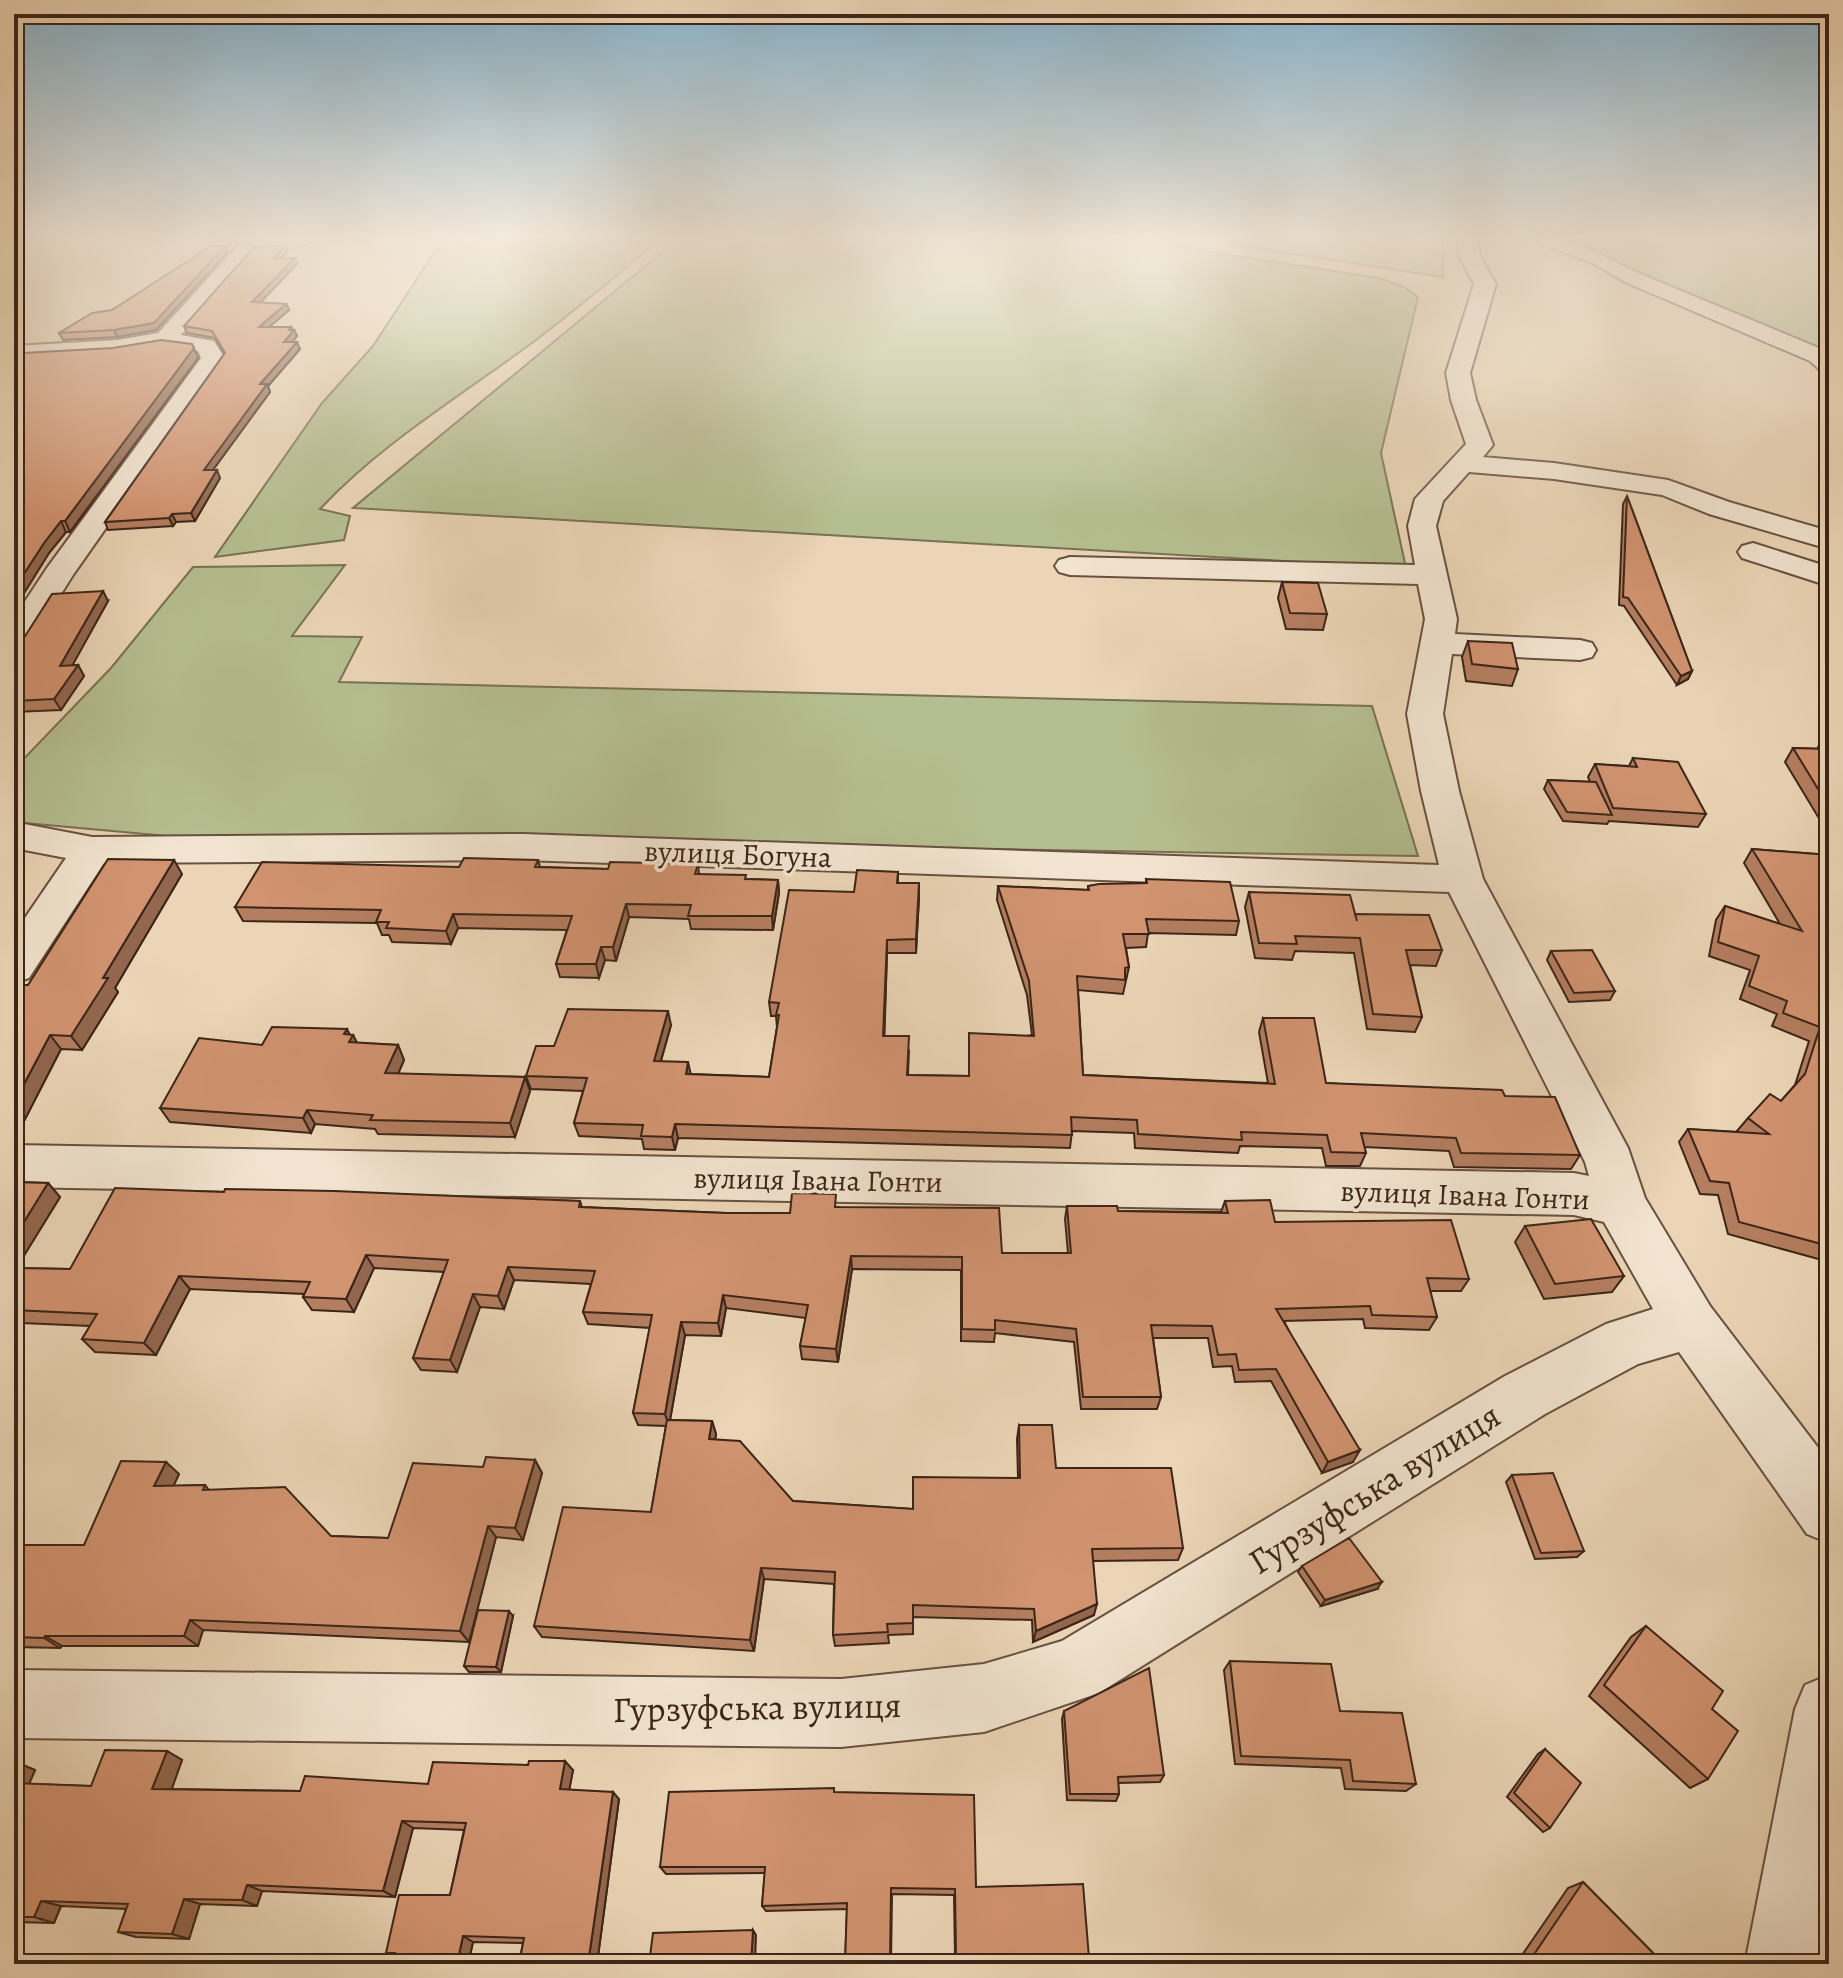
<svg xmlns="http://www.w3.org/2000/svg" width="1843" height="1978" font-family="Alegreya,serif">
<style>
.green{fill:#b5be90;stroke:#787254;stroke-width:2}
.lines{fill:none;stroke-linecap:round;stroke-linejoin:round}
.minor-casing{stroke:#685140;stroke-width:4}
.minor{fill:#f2e4d0;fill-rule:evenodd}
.wall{fill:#b47e60;stroke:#3c2518;stroke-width:2;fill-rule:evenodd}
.shaded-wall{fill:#92674e;stroke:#3c2518;stroke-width:2}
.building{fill:#d19370;stroke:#3c2518;stroke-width:2;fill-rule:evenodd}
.labels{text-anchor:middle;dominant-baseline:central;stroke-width:7;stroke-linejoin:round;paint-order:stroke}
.street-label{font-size:30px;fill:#3c2518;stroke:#f2e4d0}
.near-street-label{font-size:36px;fill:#3c2518;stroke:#f2e4d0}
</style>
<rect width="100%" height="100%" fill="#ebd5b6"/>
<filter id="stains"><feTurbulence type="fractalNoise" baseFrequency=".0025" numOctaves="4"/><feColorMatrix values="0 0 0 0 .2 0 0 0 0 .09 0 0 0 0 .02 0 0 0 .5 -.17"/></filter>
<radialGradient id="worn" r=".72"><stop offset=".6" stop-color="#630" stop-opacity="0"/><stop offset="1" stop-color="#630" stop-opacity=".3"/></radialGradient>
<path class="green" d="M443,239L659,241C613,278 568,317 521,351C452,401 378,447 320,509L350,516L344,540L215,557L322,403L373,346Z
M678,239H1161L1203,251L1379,278L1404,287L1418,297L1381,453L1406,568L353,508Z
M1230,239H1443V277L1235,245Z
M1563,239H1829V355Z
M345,565L292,636L362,637L339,682L1372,706L1418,856L167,836L14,822V769L111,668L193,567Z"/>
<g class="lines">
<g class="minor-casing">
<path id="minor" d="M244,239H315L305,245L254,252L181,335L214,341L225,358L73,575L26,650L14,653V618L47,568L201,358L198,351L165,346L117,354L14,360V346L117,340L158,333Z
M1457,239H1477L1480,257L1496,284L1470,373L1476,400L1493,445L1483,457L1554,463L1668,480L1729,502L1829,531V549L1709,514L1662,495L1554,479L1469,472L1443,501L1436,526L1457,619L1455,634L1580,640L1592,643L1596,650L1592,657L1580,660L1452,654L1443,714L1459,791L1483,879L1628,1148L1645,1198L1710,1306L1829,1462V1543L1807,1534L1679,1352L1638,1364L1545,1414L1099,1693L984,1732L841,1747L14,1738V1670L841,1679L984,1664L1062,1641L1505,1376L1606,1324L1653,1309L1604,1222L1574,1215L14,1187V1145L1574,1173L1589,1176L1585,1162L1449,892L523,860L104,863L29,978L14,983V934L66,858L14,848V822L92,837L523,834L1439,865L1421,791L1407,714L1425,619L1418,584L1070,575L1059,572L1055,566L1059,560L1070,557L1415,565L1408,526L1415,499L1466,444L1451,400L1446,373L1474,284L1460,257Z
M1537,239C1587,239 1603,259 1645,276C1706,301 1766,326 1826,351L1829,353V373L1821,371L1810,361L1625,282L1595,264L1540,243Z
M1753,543L1829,567V586L1742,558L1738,552L1742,546Z
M1829,1675V1914L1821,1964H1745L1795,1709L1805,1685Z"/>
</g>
<use href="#minor" class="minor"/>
</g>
<path class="wall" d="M287,251L281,258L297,264L260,303L286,304L289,310L269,327H291L292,330H294L297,336L292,342L300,349L268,386L270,392L213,470L220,478L195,521L176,522L173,526L108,530L105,522L224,354L215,338L187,333L184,326Z
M228,252L156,330L117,337L63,340L59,333L112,310Z
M14,358H198L70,532H66L49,553L16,606L17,608L14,613Z
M1627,496L1692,671L1688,679L1677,685L1624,606L1619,605L1623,504Z
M1282,582L1327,614L1323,630L1286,629L1278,598Z
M108,601L72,665H78L84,676L61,710L14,712V643Z
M1468,641L1518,669L1512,686L1466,681L1462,657Z
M1826,733L1829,734V835L1785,762L1793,748L1819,749L1818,747Z
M1633,758L1706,814L1698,827L1609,821L1607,824L1563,821L1544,789L1548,780L1590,782L1588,777L1595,764L1629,766Z
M1752,849L1829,855L1825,1159L1829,1161V1262L1728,1234L1718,1195L1700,1194L1679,1142L1688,1129L1739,1132L1737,1131L1748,1118L1781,1101L1795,1085L1809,1041L1772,1026L1777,1014L1740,999L1750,970L1709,956L1716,920L1725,906L1780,924L1744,863Z
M538,860L540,867L608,869L698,864L699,874L746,879L778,880L779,893L773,930L691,929L689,919L629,917L616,961L605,960L599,978L560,977L556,964L567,930L458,928L451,944L392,942L389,935H382L377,923L243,921L235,907L459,867Z
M898,872V883L919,897L916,953H887L884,1036L909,1050L908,1075L969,1076V1047L1032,1035L1027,995L997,900L998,886L1088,890V886L1146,883V879L1239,921L1236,935L1148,933L1146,947L1126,948L1129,967L1123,994L1078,990L1083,1075L1268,1083L1259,1032L1263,1018L1326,1083L1505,1096L1580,1155L1571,1169L1454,1167L1449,1151L1364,1147L1366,1153L1360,1166H1326L1322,1148L1240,1146L1238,1153L1135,1148L1134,1133L1072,1131L1070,1148L678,1138L675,1150L644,1149L642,1139L579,1136L574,1123L583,1091L531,1089L526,1076L554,1046L671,1025L661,1061L691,1074L769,1077L777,1027L776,1016H771L769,1002L854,892Z
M182,874L115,988L118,992L82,1050L61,1049L23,1123H14V990L28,985Z
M1249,892L1355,915L1442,950L1436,966L1410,965L1422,1017L1415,1032L1367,1029L1354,953L1295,951L1292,960L1255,958L1245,907Z
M1551,951L1615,991L1610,1000L1569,1002L1547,960Z
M350,1035H353L357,1043L398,1045L404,1060L398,1074L525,1077L530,1091L515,1137L378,1134L375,1129L315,1124L311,1133L170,1122L160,1108Z
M14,1182L48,1183L60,1197L16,1268L70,1269L224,1192L580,1201L582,1207L726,1213H790L838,1207L1002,1253H1068L1065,1219L1067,1206L1118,1211L1221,1212L1225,1201L1275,1222L1469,1279L1461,1291H1430L1437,1317L1429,1330L1365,1328L1363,1319L1284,1321L1353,1462L1322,1473L1271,1381L1235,1382L1232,1366L1213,1367L1208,1338H1153L1161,1397L1157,1409H1081L1074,1342L995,1333L994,1342L961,1341V1270L852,1269L838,1362L802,1359L800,1346L806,1318L726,1308L721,1336L685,1335L670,1420L712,1421L716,1434L715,1440L793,1501L913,1509L1018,1478L1017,1439L1019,1425L1056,1468L1183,1548L1178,1560L1093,1561L1094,1615L1033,1642L1032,1620L913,1617V1634L888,1635L889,1643L835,1646L833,1635L834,1584L764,1579L754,1651L542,1637L534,1626L651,1512L666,1426L638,1425L633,1413L650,1328L588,1324L583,1312L591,1284L514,1280L504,1309L480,1307L457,1372L421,1370L413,1358L444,1272L374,1268L354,1312L312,1310L303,1297L304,1294L190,1289L156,1355L95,1352L82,1339L90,1326L22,1323L14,1336Z
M1525,1226L1624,1276L1612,1292L1544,1299L1515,1242Z
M535,1460L542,1473L523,1540L496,1537L469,1642L203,1630L198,1646H62L60,1648L14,1647V1545H84L179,1474L173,1486L205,1485L209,1490L331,1536L388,1538L483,1467Z
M1512,1475L1584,1551L1577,1557L1535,1559L1506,1482Z
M1302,1566L1377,1589L1321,1606L1298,1572Z
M513,1616L501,1672H469L464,1666Z
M1646,1626L1712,1709L1708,1779L1690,1788L1589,1696L1631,1637Z
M1230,1661L1340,1711L1416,1784L1406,1791L1345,1789L1341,1768L1235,1764L1224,1670Z
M1064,1711L1164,1775L1160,1782L1118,1783L1119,1794L1116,1801L1067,1800L1062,1719Z
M1545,1749L1550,1828L1543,1832L1507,1797L1538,1754Z
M167,1751L182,1760L171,1789L300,1791L428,1784L573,1770L569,1790L619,1799L597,1964H519L523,1943L473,1942L468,1964H392L394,1956L386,1953L450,1895L464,1830L413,1828L395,1897L262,1891L257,1906L200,1904L189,1939L136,1937L118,1932L126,1909L61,1906L54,1923L14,1922V1762L35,1770L29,1784L91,1786Z
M835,1793L976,1887L1089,1958L845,1964L847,1909L766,1911L762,1906L765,1873L666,1874L660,1867ZM892,1894L954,1895L955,1956L891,1961Z
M1583,1882L1664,1964H1526L1520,1958L1568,1888Z"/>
<path class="shaded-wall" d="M285,245L287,251L275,265L273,259Z
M225,246L228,252L156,330L117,337L114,330Z
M295,258L297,264L254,309L252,302Z
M286,304L289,310L261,334L259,327Z
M291,327L293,331L294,330L297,336L287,349L284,342Z
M297,342L300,349L268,386L270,392L207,478L204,470L260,384Z
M194,348L198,358L70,532L65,521Z
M217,470L220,478L195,521L191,513Z
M172,514L176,522L173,526L169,518Z
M61,521L66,532L49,553L16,606L17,608L14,613V589L44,543Z
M103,591L108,601L66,677L60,666Z
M78,665L84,676L61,710L54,699Z
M1692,671L1688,679L1677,685L1681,676Z
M174,860L182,874L115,988L118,992L82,1050L71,1036L103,978Z
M778,880L779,893L773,930L772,916Z
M919,883V897L916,953V939Z
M626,904L629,917L616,961L613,947Z
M453,914L458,928L451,944L446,931Z
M887,940V953L884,1049L883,1036Z
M601,947L605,960L599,978L596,964Z
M668,1011L671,1025L657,1074L654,1061Z
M347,1029L351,1037L353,1035L360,1049L356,1057L344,1034Z
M50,1035L61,1049L23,1123L14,1113V1103Z
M398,1045L404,1060L392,1088L385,1073Z
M688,1062L691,1075L686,1074Z
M525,1077L530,1091L515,1137L510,1123Z
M307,1110L315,1124L311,1133L303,1118Z
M675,1124L678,1138L675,1150L672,1137Z
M48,1183L60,1197L14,1272V1238Z
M366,1255L374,1268L354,1312L346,1299Z
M851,1256L852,1269L838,1362L836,1349Z
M508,1267L514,1280L504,1309L498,1296Z
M179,1276L190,1289L156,1355L144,1343Z
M473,1294L480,1307L457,1372L450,1360Z
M723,1295L726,1308L721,1336L718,1323Z
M14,1315L22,1323L14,1336Z
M681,1322L685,1335L669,1426L665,1414Z
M712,1421L716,1434L713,1453L709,1439Z
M1360,1450L1353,1462L1322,1473L1328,1462Z
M535,1460L542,1473L523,1540L515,1528Z
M166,1462L179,1474L168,1498L154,1486Z
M488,1526L496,1537L469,1642L460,1631Z
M761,1568L764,1579L754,1651L750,1640Z
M1382,1582L1377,1589L1321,1606L1325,1600Z
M1097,1604L1094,1615L1033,1642L1036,1631Z
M509,1611L513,1616L501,1672L496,1667Z
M190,1620L203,1630L198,1646L184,1636Z
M45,1636L62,1646L60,1648L44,1638Z
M167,1751L182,1760L169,1797L152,1789Z
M565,1761L573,1770L568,1797L560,1789Z
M16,1762L35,1770L26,1791L14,1786V1766Z
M613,1792L619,1799L597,1964H588Z
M402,1821L413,1828L395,1897L383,1891Z
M247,1885L262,1891L257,1906L242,1900Z
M184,1899L200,1904L189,1939L172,1934Z
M41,1901L61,1906L54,1923L34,1917Z
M753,1930L756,1935L755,1964H751Z
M463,1936L473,1942L468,1964H457Z"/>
<path class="building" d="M285,245L273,259L295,258L252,302L286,304L259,327H291L289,330H294L284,342H297L260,384H267L204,470H217L191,513L172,514L169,518L105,522L225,353L212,331L184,326L253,248Z
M211,246H225L154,323L114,330L59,333L92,313L112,310Z
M161,340L192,344L194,348L65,521H61L44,543L14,589V493L19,488L14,489V358L23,353L113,348Z
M1627,496L1692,671L1681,676L1628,598L1623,597Z
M1282,582L1318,583L1327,614L1290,613Z
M103,591L60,666L78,665L54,699L14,701V643L22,641L52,594Z
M1468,641L1512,643L1518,669L1472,664Z
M1793,748L1829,749V807Z
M1633,758L1678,762L1706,814L1613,808L1595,764L1637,767Z
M1548,780L1596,782L1612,815L1567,812Z
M1752,849L1829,855V1154L1825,1159L1829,1161V1246L1739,1222L1729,1183L1710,1181L1688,1129L1769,1134L1748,1118L1770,1094L1781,1101L1805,1074L1820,1027L1783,1013L1787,1001L1749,986L1759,956L1718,942L1725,906L1802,931Z
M464,858L538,860L535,867L608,869L610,862L698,864L695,874L746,875L745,879L778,880L772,916H688L691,905L626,904L613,947H601L596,964H556L572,916L453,914L446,931L386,928L389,922H376L381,910L235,907L262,862L459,867Z
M108,859L174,860L103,978H108L71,1036L50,1035L14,1103V990L18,985H28Z
M857,870L898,872L897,883H919L916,939L887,940L883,1036H909L907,1075L969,1076V1033L1034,1036L1029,981L998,886L1089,890L1088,886L1099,884L1147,883L1146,879L1230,882L1239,921L1146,919L1149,934H1123L1129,967L1125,968V980L1077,976L1083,1075L1275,1084L1263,1018H1314L1326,1083L1502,1090L1505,1096L1555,1097L1580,1155L1461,1153L1456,1138L1361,1133L1366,1153L1331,1152L1327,1135L1241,1132L1242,1140L1138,1134L1137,1120L1071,1117L1072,1135L675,1124L672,1137L641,1136L643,1125L574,1123L587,1078L526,1076L536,1046H554L568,1009L668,1011L654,1061L688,1062L686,1074L769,1077L779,1015H776L779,1003L769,1002L789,890L854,892Z
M1249,892L1350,895L1357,921L1355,914L1429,915L1442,950H1406L1422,1017L1373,1014L1360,938L1295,936L1297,944L1259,943Z
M1592,950L1615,991L1574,993L1551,951Z
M272,1027L347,1029L344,1034L353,1035L349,1042L398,1045L385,1073L525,1077L510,1123L370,1120L373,1115L307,1110L303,1118L160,1108L199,1038L262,1045Z
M14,1182L48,1183L14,1238Z
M115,1188L224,1192L225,1189L334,1191L580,1201L579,1207L726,1213H790L792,1193L836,1194L835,1207L999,1208L1002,1253H1071L1067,1206H1117L1118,1211L1228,1213L1225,1201L1270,1200L1275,1222L1451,1220L1469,1279L1427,1278L1437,1317L1372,1315L1370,1306L1276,1309L1360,1450L1328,1462L1276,1369L1239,1370L1236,1354L1218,1355L1212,1326L1151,1325L1161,1397H1083L1076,1329L995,1320V1330L962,1329V1257L851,1256L836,1349L800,1346L808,1305L723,1295L718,1323L681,1322L665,1414L633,1413L652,1315L583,1312L595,1271L508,1267L498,1296L473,1294L450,1360L413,1358L448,1260L366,1255L346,1299L303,1297L310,1282L179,1276L144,1343L82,1339L97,1314L14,1310V1268L70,1269Z
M1591,1219L1624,1276L1555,1284L1525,1226Z
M667,1420L712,1421L709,1439L740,1441L793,1501L913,1509V1477L1020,1478L1019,1425H1052L1056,1468H1171L1183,1548L1092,1549L1097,1604L1036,1631L1034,1609L913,1605V1623L887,1624L888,1632L833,1635L835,1572L761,1568L750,1640L534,1626L563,1507L651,1512Z
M486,1457L535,1460L515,1528L488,1526L460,1631L190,1620L184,1636H45L44,1638L14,1637V1545H84L121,1461L166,1462L154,1486L205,1485L203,1490L285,1487L331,1536L388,1538L413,1463L483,1467Z
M1553,1473L1584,1551L1541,1553L1512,1475Z
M1349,1538L1382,1582L1325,1600L1302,1566Z
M478,1610L509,1611L496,1667L464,1666Z
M1646,1626L1723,1691L1712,1709L1738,1731L1708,1779L1604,1685Z
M1230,1661L1331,1664L1340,1711L1402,1713L1416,1784L1353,1781L1350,1760L1241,1756Z
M1149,1668L1164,1775L1118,1777L1119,1794H1070L1064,1711Z
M1545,1749L1581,1783L1550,1828L1514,1793Z
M105,1750L167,1751L152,1789L300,1791L305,1776L428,1784L433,1762L528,1765L529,1761H565L560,1789L613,1792L588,1964H519L524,1938L463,1936L457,1964H392L395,1953H386L399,1895H450L466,1823L402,1821L383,1891L247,1885L242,1900L184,1899L172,1934L118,1932L128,1904L41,1901L34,1917H14V1839L17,1832H14V1783L91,1786Z
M834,1788V1792L974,1795L976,1887L1083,1884L1089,1958L1140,1957L1141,1964H845L847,1903L762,1906L765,1867H660L669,1792ZM891,1888L955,1889L956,1956L890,1961Z
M1583,1882L1664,1964H1545L1535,1953Z
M753,1930L751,1964H649L653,1933Z"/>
<linearGradient id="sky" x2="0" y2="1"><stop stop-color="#88b6d2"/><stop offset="0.46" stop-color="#f6ecde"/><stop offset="1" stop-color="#f6ecde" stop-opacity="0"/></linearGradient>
<rect width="1843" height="516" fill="url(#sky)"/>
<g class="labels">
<g class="street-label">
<text transform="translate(738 854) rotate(2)">вулиця Богуна</text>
<text transform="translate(818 1180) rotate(1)">вулиця Івана Гонти</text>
<text transform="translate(1465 1195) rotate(2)">вулиця Івана Гонти</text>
</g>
<g class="near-street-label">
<text transform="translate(1374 1488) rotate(-32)">Гурзуфська вулиця</text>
<text transform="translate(757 1707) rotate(-1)">Гурзуфська вулиця</text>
</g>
</g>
<rect width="1843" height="1978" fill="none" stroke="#ebd5b6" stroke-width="48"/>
<rect x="16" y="16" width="1811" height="1946" fill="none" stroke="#3c2518" stroke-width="4"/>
<rect x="24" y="24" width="1795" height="1930" fill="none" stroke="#3c2518" stroke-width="2"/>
<rect width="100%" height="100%" filter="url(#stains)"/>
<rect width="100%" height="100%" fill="url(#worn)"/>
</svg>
